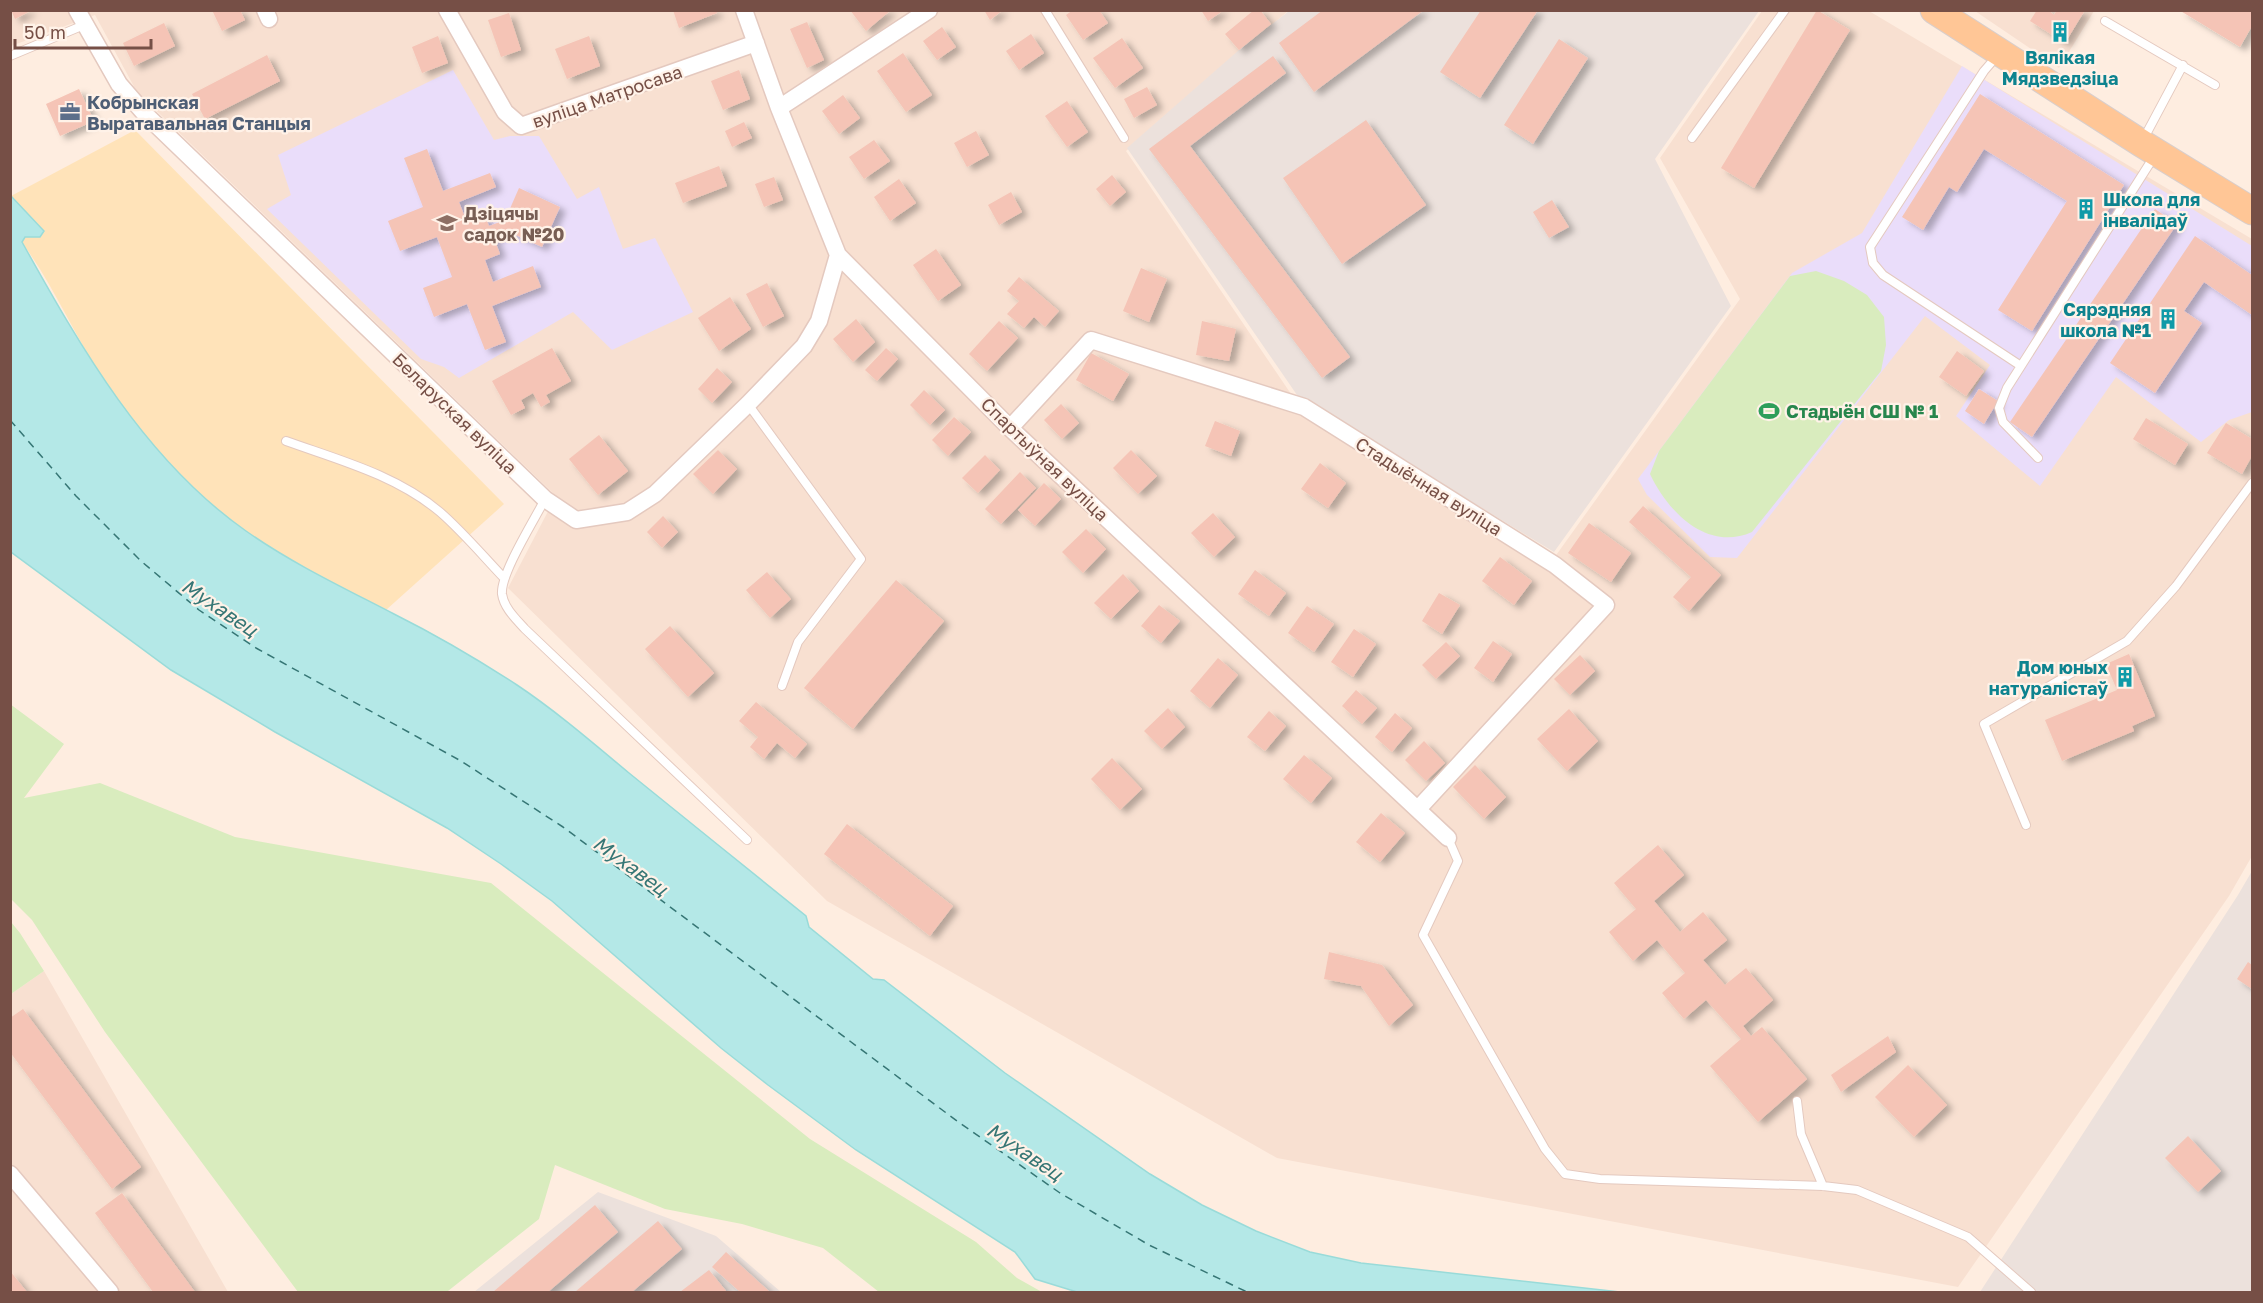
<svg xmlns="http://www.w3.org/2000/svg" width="2263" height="1303" font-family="'Golos Text',sans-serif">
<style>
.residential{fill:#f8e0d1}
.industrial{fill:#ece1dc}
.education{fill:#eaddfa}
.green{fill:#d9ecbe}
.sand{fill:#ffe3b9}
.water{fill:#b4e8e7;stroke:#99dbd9;stroke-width:1.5}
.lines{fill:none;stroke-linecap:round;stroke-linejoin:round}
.ferry{stroke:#367675;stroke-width:1.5;stroke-dasharray:8 6;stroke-linecap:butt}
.building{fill:#f5c4b6;filter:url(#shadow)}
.service-casing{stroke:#e4c9bf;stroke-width:10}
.minor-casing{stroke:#e4c9bf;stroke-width:19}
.primary-casing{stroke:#d9cecb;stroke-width:29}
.service{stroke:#fff;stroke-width:8}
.minor{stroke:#fff;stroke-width:16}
.primary{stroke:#ffc696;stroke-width:27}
.labels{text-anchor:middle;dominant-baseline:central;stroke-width:4.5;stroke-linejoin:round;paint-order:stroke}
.culture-label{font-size:18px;font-weight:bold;fill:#0d838f;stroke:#fff2e8;text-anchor:end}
.street-label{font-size:18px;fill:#764f46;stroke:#fff2e8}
.service-label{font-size:18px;font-weight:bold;fill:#4e5e75;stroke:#fff2e8;text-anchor:start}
.education-label{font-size:18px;font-weight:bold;fill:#785e54;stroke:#fff2e8;text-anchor:start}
.leisure-label{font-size:18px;font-weight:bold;fill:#27864d;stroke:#fff2e8;text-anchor:start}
.water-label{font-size:20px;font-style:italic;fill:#367675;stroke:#fff2e8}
</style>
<defs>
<filter id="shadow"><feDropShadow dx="6" dy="4" stdDeviation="3" flood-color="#0004"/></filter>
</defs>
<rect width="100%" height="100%" fill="#feede0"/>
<path class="residential" d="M11,10L1288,11L1126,151L1308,419L1549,565L1740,299L1660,158L1762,11H1869L2252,239V856L2229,896L1958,1287L1277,1158L827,901L508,588L556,496L137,92L95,15L11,46Z
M1975,11H2094L2059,68Z
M44,971L228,1292H11V994Z"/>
<path class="industrial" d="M1289,11H1759L1655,159L1731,306L1554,552L1297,395L1127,148L1239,50Z
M2252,871V1292H1980L2238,895Z
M598,1192L716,1236L781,1292H474Z"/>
<path class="education" d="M1962,66L2252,246V412L2229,420L2201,442L2116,377L2040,486L1956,416L1990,365L1925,316L1737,558L1710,557L1647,495L1638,479L1792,273L1862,233Z
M453,70L494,140L510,136H539L577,199L599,187L623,249L655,238L693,312L612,350L573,312L459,378L444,367L421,359L267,209L291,195L278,155Z"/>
<path class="green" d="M1816,271L1844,281L1867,295L1884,317L1886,345L1881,371L1752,532C1707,552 1668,512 1650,474L1659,451L1790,276Z
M10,704L64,744L24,798L100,783L235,837L491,883L810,1139L976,1242L1017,1278L1042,1292H879L823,1248L742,1224L665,1209L555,1165L539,1219L448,1291L298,1292L105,1032L32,920L11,899Z
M11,922L20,933L44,971L11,994Z"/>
<path class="sand" d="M135,130L504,504L386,610C338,586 291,562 247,532C189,492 142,435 102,377C74,335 54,286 23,244V239L25,237H40L11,196Z"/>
<path class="water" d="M11,196L44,231L40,237H25L22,242C81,348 145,460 246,531C293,564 344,588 394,614C436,635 477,659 517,685C556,711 593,743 629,773C688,821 747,868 806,916L809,927L873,979L884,980L1005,1073L1150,1174L1202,1205L1256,1231L1310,1252L1361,1263L1620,1292H1077L1035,1279L1015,1252L856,1150L768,1085L721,1048L552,901L501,864L447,828L275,732L171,670L11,552Z"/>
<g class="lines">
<path class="ferry" d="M10,420L76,496L141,561L199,610L256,648L461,761L563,827L957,1121L1060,1193L1149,1245L1247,1292"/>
</g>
<path class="building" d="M11,10H32L15,19Z
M212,10H240L245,20L222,31Z
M673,10H716L717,13L679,28Z
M850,10H891L866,31Z
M984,10H1003L990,20Z
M1073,10H1099L1108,23L1083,40L1066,15Z
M1201,10H1224L1208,21Z
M1254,10H1260L1271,24L1239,50L1225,34Z
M1323,10H1424L1314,92L1279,43Z
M1481,10H1538L1480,98L1440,72Z
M1817,10L1850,30L1754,188L1721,168Z
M2037,10H2048L2054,15L2057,10H2085L2065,43L2030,21Z
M2179,10H2252V26L2240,47Z
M509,13L521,50L501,57L488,20Z
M807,22L824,60L807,68L790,29Z
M164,23L175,46L134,66L123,43Z
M942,27L956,47L937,60L923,41Z
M1031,34L1044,53L1019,70L1006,51Z
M438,36L448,63L422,73L412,47Z
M589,36L600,66L567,79L555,49Z
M1122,38L1143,68L1115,88L1093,58Z
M1559,39L1588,58L1533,144L1504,125Z
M903,53L932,95L906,112L877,71Z
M267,55L280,81L205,119L192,94Z
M1273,56L1286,73L1190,146L1350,357L1322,378L1149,149Z
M739,70L750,99L723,110L711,81Z
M1147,87L1157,105L1134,118L1124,99Z
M79,89L94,121L60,136L46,104Z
M1980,94L2124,185L2032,331L1998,310L2067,201L1984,149L1957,192L1949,187L1923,230L1902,217Z
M843,95L860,118L839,134L822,111Z
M1067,101L1088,132L1067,147L1045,116Z
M1366,120L1426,205L1342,264L1283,178Z
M744,122L752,138L732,147L725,131Z
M976,131L989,155L967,167L954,143Z
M874,140L890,161L864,179L849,157Z
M427,149L443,191L490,173L496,187L459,202L466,220L484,213L489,226L505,220L519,188L560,207L542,247L509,232L494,238L500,254L485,260L493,282L533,266L541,287L492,306L506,342L485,350L467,304L434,317L423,288L452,277L437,237L400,251L388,221L423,207L404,158Z
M719,166L727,186L683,203L675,183Z
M1112,175L1126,192L1110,206L1096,189Z
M774,177L783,200L764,207L755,184Z
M899,179L916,203L890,221L874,197Z
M1011,192L1022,212L999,225L988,205Z
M1552,200L1569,227L1549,238L1533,212Z
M2155,209L2177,224L2032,437L2010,422Z
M2195,236L2252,275V315L2204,282L2184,311L2202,323L2155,393L2110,363Z
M936,249L961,285L938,301L913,265Z
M1141,268L1167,279L1149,322L1123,311Z
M1019,277L1059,311L1045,327L1034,317L1024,328L1007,314L1019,301L1007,291Z
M767,283L784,316L763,327L746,294Z
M730,297L751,329L719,351L698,318Z
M856,319L875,342L853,362L833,339Z
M999,321L1018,338L987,371L969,354Z
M1202,321L1236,329L1229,361L1196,355Z
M552,348L571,381L546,395L550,402L541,407L533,393L521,400L525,408L511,415L492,381Z
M886,348L898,359L877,381L865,370Z
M1957,351L1984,371L1966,396L1939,377Z
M1091,353L1129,374L1113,401L1076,380Z
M717,368L732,382L712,403L698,389Z
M1979,389L1998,401L1984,424L1965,411Z
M924,390L945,410L930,425L910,405Z
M1061,404L1079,423L1062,439L1044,420Z
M954,417L971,432L948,456L932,440Z
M2146,418L2188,444L2175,465L2133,439Z
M1215,421L1240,431L1231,456L1205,446Z
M2226,423L2252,439V456L2242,474L2207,453Z
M599,435L628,471L598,495L569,459Z
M718,450L737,469L713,494L693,474Z
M1131,450L1157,476L1138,494L1113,468Z
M985,455L1000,470L978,493L962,478Z
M1320,463L1346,483L1328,508L1301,489Z
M1020,472L1036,488L1001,524L985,509Z
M1044,483L1061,499L1035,526L1018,510Z
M1643,506L1721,575L1689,611L1673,597L1691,577L1629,522Z
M1213,513L1235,537L1214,557L1191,533Z
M663,516L678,532L662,548L647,532Z
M1589,523L1631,553L1611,582L1568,553Z
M1086,529L1106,549L1083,573L1062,552Z
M1500,557L1532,581L1514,605L1482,581Z
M1255,570L1286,593L1269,616L1238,594Z
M767,572L791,599L770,618L746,590Z
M1123,574L1139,591L1111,619L1094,603Z
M896,580L944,621L853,729L804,688Z
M1439,593L1460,605L1442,634L1422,621Z
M1159,605L1180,621L1161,643L1141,626Z
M1307,606L1334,624L1314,652L1288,633Z
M670,626L714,673L688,697L645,649Z
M1354,629L1376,644L1353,677L1331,662Z
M1493,641L1512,654L1493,682L1474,668Z
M1446,642L1460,656L1436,679L1422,665Z
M2129,654L2155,716L2132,726L2134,731L2062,761L2045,720L2117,690L2106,664Z
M1580,655L1595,671L1570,695L1554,679Z
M1218,658L1238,675L1210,708L1190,691Z
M1356,690L1377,708L1362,724L1342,706Z
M756,702L807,744L795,758L777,743L764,759L750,747L758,737L739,721Z
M1168,708L1185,727L1162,749L1144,731Z
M1569,709L1598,741L1567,771L1537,739Z
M1269,711L1286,726L1265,751L1247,737Z
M1395,713L1412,728L1392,752L1375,737Z
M1424,741L1445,763L1426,781L1405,760Z
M1304,755L1332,778L1311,803L1283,779Z
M1112,758L1142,789L1120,810L1091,779Z
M1475,765L1506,797L1484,819L1453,787Z
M1381,813L1405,833L1380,862L1356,842Z
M847,824L953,906L930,936L824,854Z
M1658,845L1684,875L1654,901L1680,932L1703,912L1727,940L1703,960L1725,985L1746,968L1773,1000L1743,1026L1751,1036L1762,1027L1807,1079L1758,1122L1710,1066L1741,1039L1706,1000L1684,1019L1662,993L1685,973L1657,940L1633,961L1609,932L1636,909L1614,883Z
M1329,952L1382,965L1413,1005L1389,1026L1361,986L1324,979Z
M2248,962L2252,965V989L2237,979Z
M23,1009L141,1167L112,1189L10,1052V1018Z
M1888,1036L1896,1052L1841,1092L1831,1075Z
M1908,1065L1947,1105L1914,1137L1875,1097Z
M2188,1136L2221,1171L2198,1192L2165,1158Z
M122,1193L195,1292H153L95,1213Z
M595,1205L618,1232L548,1292H493Z
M658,1221L682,1249L632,1292H575Z
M726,1252L770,1292H740L712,1267Z
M709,1270L727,1292H680Z
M10,1271L27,1292H10Z"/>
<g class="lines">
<g class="service-casing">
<path id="service" d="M1045,10L1124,138
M2105,21L2215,85
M10,56L84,25
M1997,56L1984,71L1870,247L1873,263L1883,275L2021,366
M1692,138L1785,10
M2143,140L2183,65
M748,404L861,559L798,642L782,686
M286,441C339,460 396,475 440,512C463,532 483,556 504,578
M2038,458L2003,422L1999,408L2007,388L2155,155
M545,499C535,519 500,574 502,594C504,608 516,619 525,629L747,840
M2026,825L1984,724L2127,641L2176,586L2252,483
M1448,838L1458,861L1423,935L1545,1149L1565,1174L1600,1179L1823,1186L1857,1190L1968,1237L2031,1292
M1797,1101L1801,1134L1823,1186"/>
</g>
<g class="minor-casing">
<path id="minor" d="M77,10L119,84L145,114L545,499L576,520L627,512L655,494L748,404L804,346L819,321L838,255
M265,10L269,19
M447,10L505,112L521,126L756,43
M744,10L779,108L838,255L1010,428L1448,838
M779,108L929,10
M1010,428L1091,340L1304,407L1555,565L1606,605L1418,809
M10,1174L110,1292"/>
</g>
<g class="primary-casing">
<path id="primary" d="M1934,10L2141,143L2252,211"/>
</g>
<use href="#service" class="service"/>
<use href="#minor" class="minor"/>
<use href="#primary" class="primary"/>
</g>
<defs>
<g id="building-bare" transform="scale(1.62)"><path d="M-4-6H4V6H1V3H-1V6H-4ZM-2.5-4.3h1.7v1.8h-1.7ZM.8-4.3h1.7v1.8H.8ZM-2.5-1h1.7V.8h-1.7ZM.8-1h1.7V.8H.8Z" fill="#0f9aa8" stroke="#fff2e8" stroke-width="2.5" paint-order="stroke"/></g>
<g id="office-bare" transform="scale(1.62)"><path d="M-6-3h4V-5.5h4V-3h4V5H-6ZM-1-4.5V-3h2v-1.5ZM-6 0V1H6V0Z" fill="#5c6f8a" stroke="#fff2e8" stroke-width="2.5" paint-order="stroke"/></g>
<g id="school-bare" transform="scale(1.62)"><path d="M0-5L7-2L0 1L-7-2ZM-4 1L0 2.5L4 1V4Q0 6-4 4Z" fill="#8d6e63" stroke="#fff2e8" stroke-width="2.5" paint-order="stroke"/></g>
<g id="stadium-bare" transform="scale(1.62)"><path d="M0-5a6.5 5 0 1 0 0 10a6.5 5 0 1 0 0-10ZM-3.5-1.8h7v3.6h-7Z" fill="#2e9e5b" stroke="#fff2e8" stroke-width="2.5" paint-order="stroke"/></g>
</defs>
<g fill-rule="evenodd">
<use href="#building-bare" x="2060" y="32"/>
<use href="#office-bare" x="70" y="112"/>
<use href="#building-bare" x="2086" y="209"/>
<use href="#school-bare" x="447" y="223"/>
<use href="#building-bare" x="2168" y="319"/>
<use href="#stadium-bare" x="1769" y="411"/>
<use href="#building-bare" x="2125" y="677"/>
</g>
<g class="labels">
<g class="culture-label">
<text x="2060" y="57" text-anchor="middle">Вялікая<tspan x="2060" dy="21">Мядзведзіца</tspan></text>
<text x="2103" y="199" text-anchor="start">Школа для<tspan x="2103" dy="21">інвалідаў</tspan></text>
<text x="2151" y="309">Сярэдняя<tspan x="2151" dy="21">школа №1</tspan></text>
<text x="2108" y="667">Дом юных<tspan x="2108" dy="21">натуралістаў</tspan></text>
</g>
<g class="street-label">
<text transform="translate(607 96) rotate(-19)">вуліца Матросава</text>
<text transform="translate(455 413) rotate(44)">Беларуская вуліца</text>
<text transform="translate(1045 459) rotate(44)">Спартыўная вуліца</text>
<text transform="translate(1429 486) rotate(32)">Стадыённая вуліца</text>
</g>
<g class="service-label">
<text x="87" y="102">Кобрынская<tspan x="87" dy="21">Выратавальная Станцыя</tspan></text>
</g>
<g class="education-label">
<text x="464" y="213">Дзіцячы<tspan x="464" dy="21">садок №20</tspan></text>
</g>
<g class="leisure-label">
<text x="1786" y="411">Стадыён СШ № 1</text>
</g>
<g class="water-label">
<text transform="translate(220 607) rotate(34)">Мухавец</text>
<text transform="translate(631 865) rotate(36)">Мухавец</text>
<text transform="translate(1025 1151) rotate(34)">Мухавец</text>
</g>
</g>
<rect width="2263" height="1303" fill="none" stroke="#764f46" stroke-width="24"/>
<path d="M15 39v9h136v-9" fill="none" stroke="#764f46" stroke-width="3"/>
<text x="24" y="39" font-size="18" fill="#764f46" stroke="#fff2e8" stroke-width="4.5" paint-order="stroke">50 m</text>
</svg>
